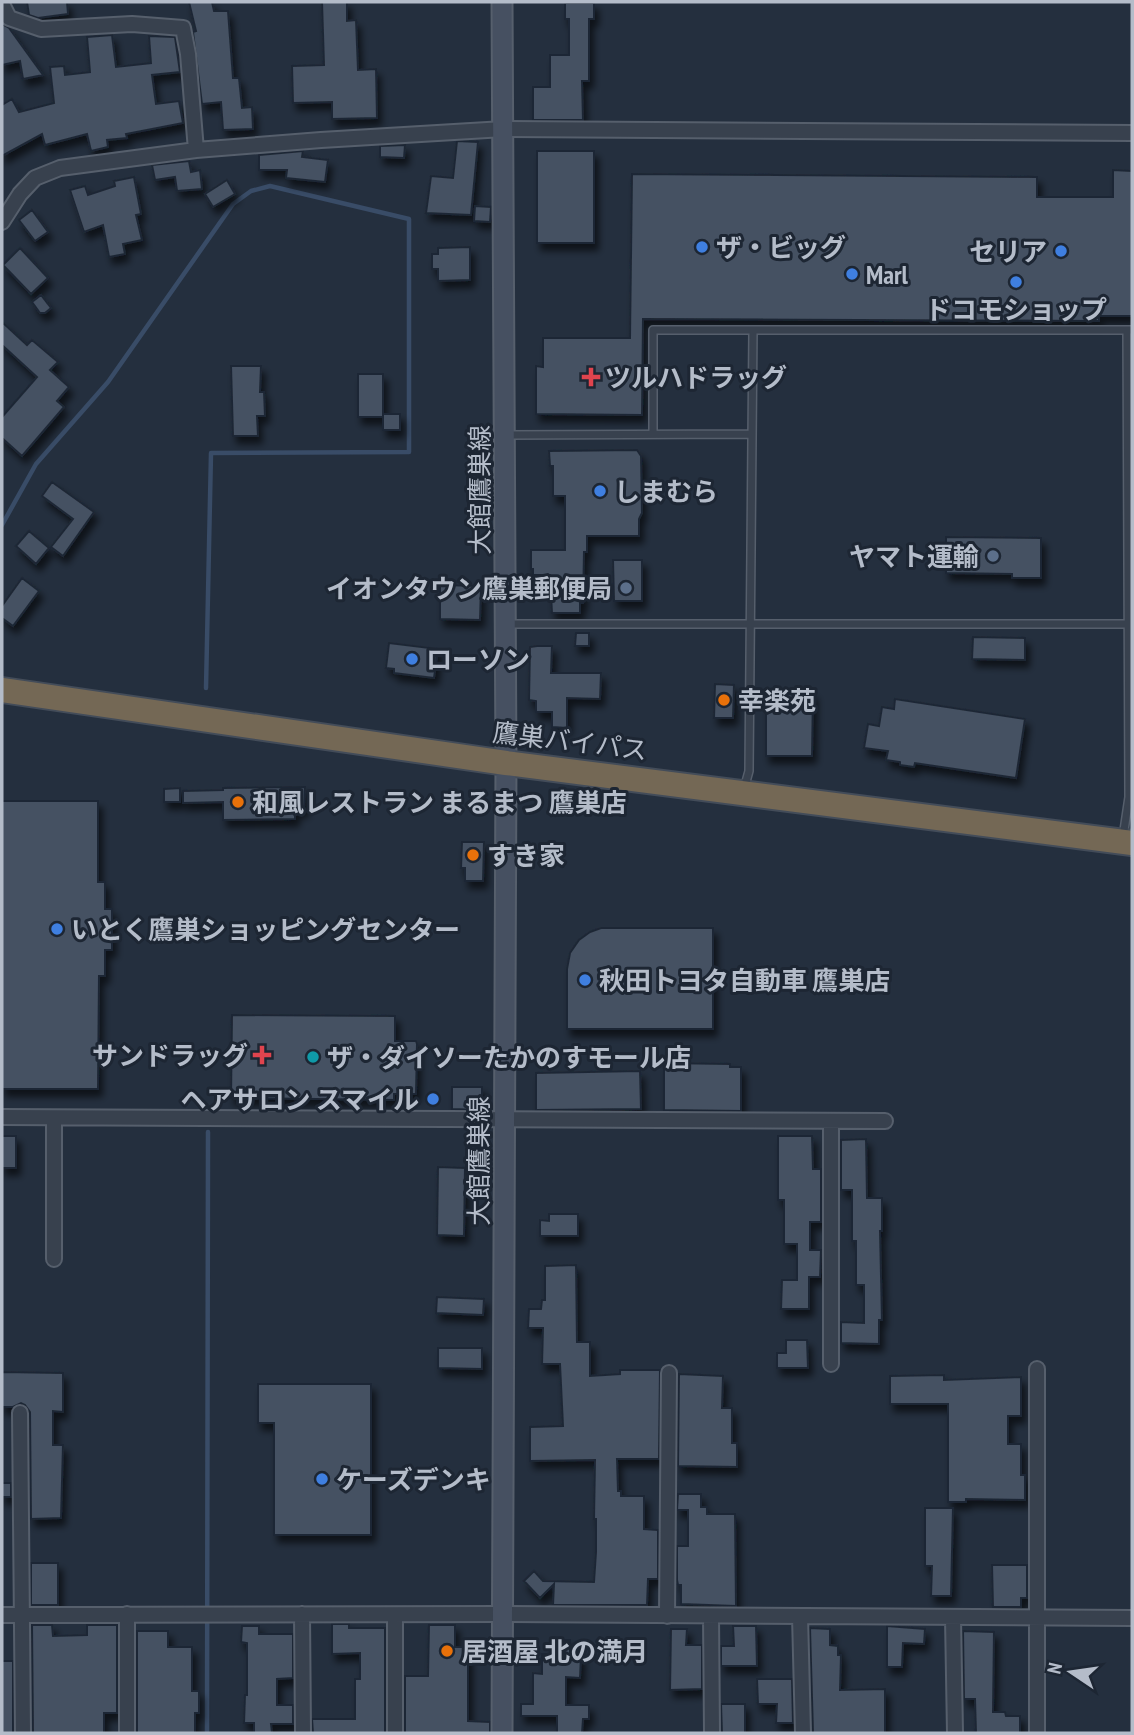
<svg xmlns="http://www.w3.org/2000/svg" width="1134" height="1735" font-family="'PT Sans Narrow','Noto Sans JP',sans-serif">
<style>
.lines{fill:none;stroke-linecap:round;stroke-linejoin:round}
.stream{stroke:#394c67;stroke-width:4.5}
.building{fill:#455162;stroke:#1f2835;stroke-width:2;filter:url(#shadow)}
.lane-casing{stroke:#565f6c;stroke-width:10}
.street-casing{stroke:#565f6c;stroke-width:18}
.secondary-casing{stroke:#565f6c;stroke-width:23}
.highway-casing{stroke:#434c59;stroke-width:28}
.lane{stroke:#38414e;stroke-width:7}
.street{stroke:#38414e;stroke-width:14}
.secondary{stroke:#465061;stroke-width:19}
.highway{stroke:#746855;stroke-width:24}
.shop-dot{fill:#3f7fe0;stroke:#1d2633;stroke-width:2.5}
.health-dot{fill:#e0444e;stroke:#1d2633;stroke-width:2.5}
.service-dot{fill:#5c6f8a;stroke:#1d2633;stroke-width:2.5}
.food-dot{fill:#e8710a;stroke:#1d2633;stroke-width:2.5}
.culture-dot{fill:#0f9aa8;stroke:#1d2633;stroke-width:2.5}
.labels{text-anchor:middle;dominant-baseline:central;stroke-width:6;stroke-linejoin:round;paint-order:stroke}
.poi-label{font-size:26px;font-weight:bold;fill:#b4bcc9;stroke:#1d2633;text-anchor:start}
.street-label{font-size:26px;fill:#b4bcc9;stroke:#1d2633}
</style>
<defs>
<filter id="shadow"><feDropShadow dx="4" dy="7" stdDeviation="3.5" flood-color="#0009"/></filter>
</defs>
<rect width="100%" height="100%" fill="#242f3e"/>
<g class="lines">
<path class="stream" d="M2,525L36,464L108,382L233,204L251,191L270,186L409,219V452L211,453L206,688
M207,1733L208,1132"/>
</g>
<path class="building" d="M27,2H67L68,14L38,18L29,15Z
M189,2H212L214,11H228L233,78H239L242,108L252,107L253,129L223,130L221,102L202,104L193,32L196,31Z
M322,2H347V21L356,20L358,70L376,69L377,118L332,119V102L293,103L292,66L324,65Z
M565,3H594V19H589V81H582L583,120H533V87H550V55H569V19H565Z
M2,24L9,28L43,75L23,79L20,61L2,65Z
M112,35L116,67L151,63L149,36L175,37L180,72L152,75L156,104L179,101L183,123L126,134L127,138L107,140L108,147L91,151L87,134L45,145L42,134L2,156V105L12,99L19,112L54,103L50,67L64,66L65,75L90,72L87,37Z
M457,141L478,142L471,215L426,213L431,176L453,178Z
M405,145L404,158L380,157V146Z
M303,151L302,157L328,160L325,182L286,178L287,170H259V155Z
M537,151H594V243H537Z
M189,161L191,172L200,170L202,189L177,191L175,177L155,180L152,165Z
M1113,170L1132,171V316H1099V321L643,319L642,415L536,414V366L543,367V338H630L632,174L1037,177V197H1113Z
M134,177L141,214L136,215L142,240L123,244L125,254L109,257L103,225L84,232L70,190L85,186L88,195L115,186L114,181Z
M227,180L235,194L213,207L205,194Z
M475,206L491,207L490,222L474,221Z
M32,210L48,232L35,241L19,220Z
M470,247V280L438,281V269H432V254H438V248Z
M20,248L48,278L31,294L3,265Z
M41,295L51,308L45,313H40L32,302Z
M2,322L27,345L32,340L58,362L50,370L69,387L57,401L64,407L22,456L2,438V417L37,377L2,345Z
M231,366H261L260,392H264L265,416H257L258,436H233Z
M358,374H383V417H358Z
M383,414H400V430H383Z
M637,450L641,456L642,513L639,519V536H587V552H584L583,603H580V613H552L550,575H533V569H531V550H565V496H553V466H550L549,451Z
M52,482L94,512L63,556L51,547L73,519L42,496Z
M29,531L49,548L36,564L16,546Z
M946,537L1041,538V578H1012V574L946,573Z
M613,560H642V601H614Z
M22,578L39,591L13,626L2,618V606Z
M440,585L481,586L480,620L440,619Z
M576,633H589V646H575Z
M973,637L1025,638V660L972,659Z
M389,643L438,649L434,678L394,673V669L386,668Z
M537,646H552L551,673H601L600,699L567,698V728L552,727V712H536V701L529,700L530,647Z
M715,684L734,685L733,718H714Z
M766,691L813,692L812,756H766Z
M895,699L1025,719L1016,778L915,763L914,767L900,765V762L886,760L888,751L864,748L868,724L879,726L882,707L894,709Z
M305,787L304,810H295V819L223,820V802L183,803V791L223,790V788Z
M180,788V802H164V789Z
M2,801H98V882H105V909H112V950H105V976H99L98,1089H2Z
M462,842H484L483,881H465V868H461Z
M601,928H713V1029H567V969L570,953L579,940L590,932Z
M232,1015L395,1016V1041H416L417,1044L416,1094H394V1100L231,1098Z
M664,1063L730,1064V1067H741V1111L664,1110Z
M640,1071L641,1109L536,1110V1073Z
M452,1087H482V1110L452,1109Z
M2,1136H16V1168H2Z
M778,1136H812L813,1169H821V1222H810V1250H821L820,1277H809V1309H781L782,1280H797V1244H784V1200H778Z
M866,1139L867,1198H882V1231H880L882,1320H879V1344L841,1343V1322L864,1323V1285H856V1241H852V1190H841V1140Z
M438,1167L465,1168L464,1236L437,1235Z
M549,1214H578V1236H540V1220L549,1221Z
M576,1265L577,1342H590V1376L620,1374V1370H660L659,1459H617L618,1491H621V1496H644V1529L658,1530V1579H648L647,1605H553L554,1584L540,1598L524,1581L534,1571L543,1581L594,1582L596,1552V1519H594L595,1460L530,1461V1427L563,1426L560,1364H542L543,1328H528L529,1309H541L542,1300H545V1266Z
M437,1297L484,1299L483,1315L436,1313Z
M786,1340H807L808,1368H777V1353H786Z
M438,1348H482V1369L438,1368Z
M2,1372L63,1373V1412L53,1411V1445H63L61,1518L31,1519L30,1412L25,1405L21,1403L13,1407H2Z
M679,1374L723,1376L722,1408H732V1443H737V1467L678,1466Z
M944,1375V1380L1021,1377V1416H1008V1444H1021V1475H1025V1500L966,1499V1502H948V1404H890V1376Z
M258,1384H371V1535H274V1423H258Z
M2,1483H11V1497H2Z
M678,1494H701V1507H707V1514H735L736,1606L681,1604V1585H678L677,1580V1546H688V1510H677Z
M925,1508H953L951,1596H931L932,1566H925Z
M31,1563H58V1605H31Z
M992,1565H1027V1598H1021V1607H993Z
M332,1624H349V1628H385V1733H313L312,1719H355V1679H360V1653L332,1654Z
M32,1625H52L53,1636L87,1635V1625H117V1713H104V1733H33Z
M429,1625H455V1647H468V1721L490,1722V1733H405V1676H428Z
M242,1626H259V1634H293V1678L277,1679V1705H293V1724H271L272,1733H254V1723H244L245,1695H247V1643L241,1642Z
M733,1626H756L757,1666H721V1646H734Z
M887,1626L925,1629L924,1644L903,1643L902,1667H887Z
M810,1628L830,1629V1645L838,1646V1655H841L840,1690L885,1689V1733H813Z
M671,1629H687L686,1645H702V1689L670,1690Z
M137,1631H168V1647H192V1691H199V1713H195V1733H137Z
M963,1631L994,1632L993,1712H1005L1006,1716H1020V1733H976L975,1699H964Z
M553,1640H570V1654L581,1655L580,1678L566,1677V1705H589V1719H583L582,1733H557V1716H521V1704H533V1673L542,1674V1654H553Z
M2,1661H13V1733H2Z
M757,1679H792L793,1723H776L777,1704H758Z
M721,1704H745V1733H722Z"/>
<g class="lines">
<g class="lane-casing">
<path id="lane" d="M653,434V330H1132
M505,435L752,434
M506,624H1132
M744,789L749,771L753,330
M1123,837L1129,797L1127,330"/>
</g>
<g class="street-casing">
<path id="street" d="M2,4L9,18L41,29L132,24L183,28L188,54L196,150
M2,222L20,194L35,178L60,168L196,150L321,140L504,129L1132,133
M2,1117L885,1121
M831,1121V1364
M54,1259V1118
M20,1413L23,1733
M302,1614L303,1733
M2,1615L504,1614L1132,1618
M395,1615V1733
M667,1616L669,1373
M711,1616L712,1733
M800,1616L803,1733
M953,1618L955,1733
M127,1733V1614
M1037,1733V1369"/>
</g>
<g class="secondary-casing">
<path id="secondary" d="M502,2L506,763L502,1733"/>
</g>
<g class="highway-casing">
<path id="highway" d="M2,690L506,763L1132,843"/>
</g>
<use href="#lane" class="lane"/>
<use href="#street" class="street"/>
<use href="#secondary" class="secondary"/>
<use href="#highway" class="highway"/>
</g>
<g class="shop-dot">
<circle cx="702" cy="247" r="7"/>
<circle cx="1061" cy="251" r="7"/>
<circle cx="852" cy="274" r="7"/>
<circle cx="1016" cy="282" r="7"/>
<circle cx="600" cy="491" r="7"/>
<circle cx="412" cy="659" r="7"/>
<circle cx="57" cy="929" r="7"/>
<circle cx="585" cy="980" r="7"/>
<circle cx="433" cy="1099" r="7"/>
<circle cx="322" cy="1479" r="7"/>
</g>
<g class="health-dot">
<path d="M587.5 366.5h7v7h7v7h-7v7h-7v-7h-7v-7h7z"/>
<path d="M258.5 1044.5h7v7h7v7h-7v7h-7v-7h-7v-7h7z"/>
</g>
<g class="service-dot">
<circle cx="993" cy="556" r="7"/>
<circle cx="626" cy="588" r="7"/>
</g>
<g class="food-dot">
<circle cx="724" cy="700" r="7"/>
<circle cx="238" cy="802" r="7"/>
<circle cx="473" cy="855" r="7"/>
<circle cx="447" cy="1651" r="7"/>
</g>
<circle class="culture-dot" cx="313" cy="1057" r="7"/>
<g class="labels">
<g class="poi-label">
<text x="716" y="247">ザ・ビッグ</text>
<text x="1047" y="251" text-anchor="end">セリア</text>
<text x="866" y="274">Marl</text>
<text x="1016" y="309" text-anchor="middle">ドコモショップ</text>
<text x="605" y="377">ツルハドラッグ</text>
<text x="614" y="491">しまむら</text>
<text x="979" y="556" text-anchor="end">ヤマト運輸</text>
<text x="612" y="588" text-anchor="end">イオンタウン鷹巣郵便局</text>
<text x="426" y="659">ローソン</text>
<text x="738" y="700">幸楽苑</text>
<text x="252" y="802">和風レストラン まるまつ 鷹巣店</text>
<text x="487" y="855">すき家</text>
<text x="71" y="929">いとく鷹巣ショッピングセンター</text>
<text x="599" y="980">秋田トヨタ自動車 鷹巣店</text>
<text x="248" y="1055" text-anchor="end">サンドラッグ</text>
<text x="327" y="1057">ザ・ダイソーたかのすモール店</text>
<text x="419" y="1099" text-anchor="end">ヘアサロン スマイル</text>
<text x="336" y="1479">ケーズデンキ</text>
<text x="461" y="1651">居酒屋 北の満月</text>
</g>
<g class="street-label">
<text transform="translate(479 490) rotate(-90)">大館鷹巣線</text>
<text transform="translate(570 741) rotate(7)">鷹巣バイパス</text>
<text transform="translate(478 1161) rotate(-90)">大館鷹巣線</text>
</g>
</g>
<rect width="1134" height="1735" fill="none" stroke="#b4bcc9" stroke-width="7"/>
<g transform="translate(1071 1672) rotate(283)" stroke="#1d2633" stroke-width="5" paint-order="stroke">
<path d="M0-5L12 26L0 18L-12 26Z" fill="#b4bcc9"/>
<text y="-10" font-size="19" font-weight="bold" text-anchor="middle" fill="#b4bcc9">N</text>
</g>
</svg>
